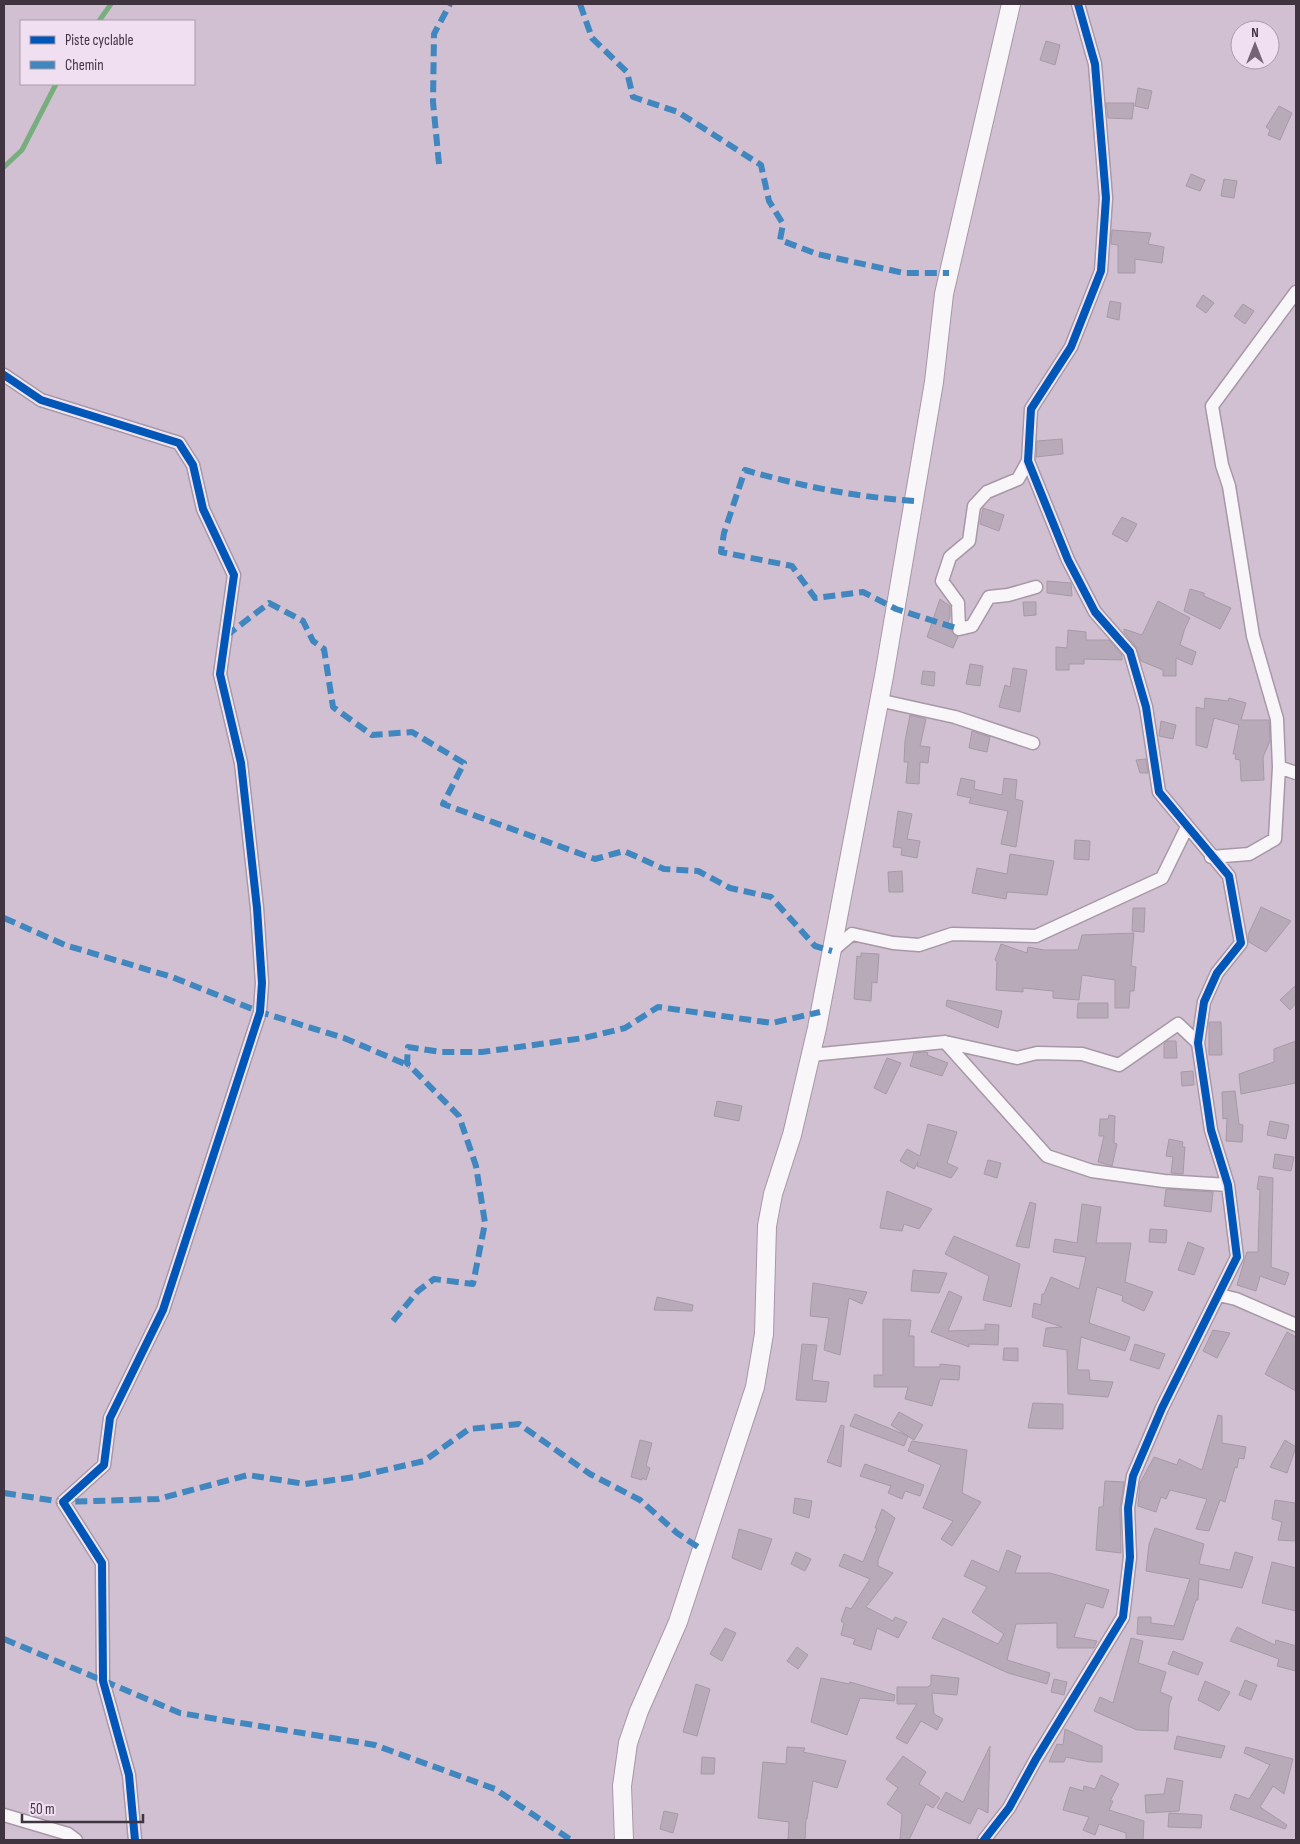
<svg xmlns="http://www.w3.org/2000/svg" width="1300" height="1844" font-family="'Sofia Sans Condensed',sans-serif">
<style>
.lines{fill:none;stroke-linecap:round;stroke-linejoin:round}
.stream{stroke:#78ae7e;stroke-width:5}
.building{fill:#b8aab8;stroke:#a799a7}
.minor-casing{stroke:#a698a6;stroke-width:15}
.secondary-casing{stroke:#a698a6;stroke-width:20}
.minor{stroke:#f8f6f8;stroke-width:12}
.secondary{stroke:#f8f6f8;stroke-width:18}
.quiet{stroke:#4086bf;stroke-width:6;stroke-dasharray:12 6;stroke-linecap:butt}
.cycleway-casing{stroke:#f0dff0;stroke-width:11}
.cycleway{stroke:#0057b8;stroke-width:8}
</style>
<rect width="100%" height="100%" fill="#d1c0d1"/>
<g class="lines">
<path class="stream" d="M99,21L111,4
M4,167L22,150L56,84"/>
</g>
<path class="building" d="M1046,41L1060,45L1055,65L1040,60Z
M1138,88L1152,91L1148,109L1135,106Z
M1106,103H1134L1132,119L1108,118Z
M1279,106L1292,113L1280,140L1268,135L1270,130L1266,127Z
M1191,174L1205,180L1200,191L1186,186Z
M1224,179L1237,181L1234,198L1221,196Z
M1112,230L1151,233L1148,244L1164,247L1162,263L1135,259V273H1118V245L1111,244Z
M1203,295L1214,303L1206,313L1196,306Z
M1110,301L1121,303L1119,320L1107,317Z
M1243,304L1254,311L1245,324L1234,316Z
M1062,439L1063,454L1036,457L1037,441Z
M983,508L1004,515L999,531L980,524Z
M1122,517L1137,524L1127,542L1112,534Z
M1047,581L1071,583L1072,596L1047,593Z
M1190,589L1204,593V596L1231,608L1220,629L1184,611Z
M940,599L950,606V616L947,627L958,637L953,648L927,637Z
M1158,601L1190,618L1185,628L1180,645L1196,652L1192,665L1176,658V676H1163V670L1141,661L1136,647L1124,632V629L1142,635Z
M1023,602H1036V615L1024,616Z
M1068,630L1086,632V640H1109L1122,655V660L1084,659V664H1069V670H1056V647L1067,648Z
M970,664L983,666L980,686L966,684Z
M1013,668L1027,670L1020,712L999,707L1005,685L1010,687Z
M923,671L935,672L934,686L921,684Z
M1205,698L1228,701L1229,698L1246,703L1241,720H1269L1270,741L1263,757L1264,780L1241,781L1240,760L1235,759L1236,754H1233L1239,725L1214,718L1207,748L1196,745V707L1204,709Z
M910,715L926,719L920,746L930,747L928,763L920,762L919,784L906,783L908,762H904L905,741Z
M1161,721L1176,725L1173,739L1159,736Z
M972,731L990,737L987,752L969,748Z
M1146,759L1148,773H1140L1136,760Z
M961,778L975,781L974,789L1002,795L1004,778L1017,780L1015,799L1023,801L1016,847L1001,844L1008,811L969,803L971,798L957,795Z
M898,811L912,814L907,839L920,841L917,858L901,855L902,848L893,847Z
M1075,840L1090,841L1089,860L1074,859Z
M1010,854L1054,861L1047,895L1007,892L1006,899L972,893L977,868L1007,874Z
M902,871L903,892H889L888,872Z
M1261,907L1291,921L1266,952L1249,942L1248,935Z
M1133,908H1145L1144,932L1132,931Z
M1134,933L1131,966L1136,967L1134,991H1130L1129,1008H1115V980L1082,975L1079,1000L1053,998V991L1023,988V992L996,990L997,961L995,960L1001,944L1027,953L1028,947L1044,950H1078L1082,935Z
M861,953L879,954L877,983L872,982L871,1001L854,999L857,956L861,957Z
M1296,985V1003L1290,1010L1280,1000Z
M947,1000L1002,1011L998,1028L946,1006Z
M1078,1003H1108V1018H1077Z
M1209,1022H1221L1222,1055H1209Z
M1167,1041H1176L1177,1058H1164V1044Z
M1296,1041V1083L1241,1094L1239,1074L1274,1062V1049Z
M925,1052L928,1053L927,1055L948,1063L942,1076L910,1066L914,1053Z
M887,1058L901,1063L886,1094L874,1088Z
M1193,1071L1194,1085L1182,1086L1181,1072Z
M1235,1091L1239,1124L1243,1125L1242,1142L1226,1141L1227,1118L1223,1119L1222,1092Z
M717,1101L742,1106L739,1121L714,1116Z
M1109,1115L1115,1116L1114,1143L1117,1144L1112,1166L1098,1162L1104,1136H1099L1100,1119H1108Z
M1270,1121L1289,1125L1286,1139L1267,1135Z
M928,1124L957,1132L947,1163L958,1168L951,1178L917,1166L918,1162L914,1169L900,1161L907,1149L920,1156Z
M1169,1139L1183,1142L1182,1147H1185L1183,1174L1171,1173L1173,1157L1166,1156Z
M1275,1154L1294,1157L1291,1171L1273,1168Z
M988,1160L1001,1163L997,1178L984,1174Z
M1259,1176L1273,1178L1271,1267L1289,1273L1285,1285L1260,1276L1256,1291L1237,1285L1247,1252H1258L1260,1190L1257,1189Z
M1166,1189L1213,1192L1211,1212L1164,1206Z
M887,1191L932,1209L919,1229L904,1224L902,1231L880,1228Z
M1030,1202L1036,1204L1029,1248L1016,1246Z
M1082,1204L1101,1207L1096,1243H1131L1125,1282L1153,1292L1144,1311L1122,1301L1123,1296L1097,1287L1089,1323L1130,1337L1125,1351L1081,1337L1077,1370H1089L1090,1380L1113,1382L1108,1397L1068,1394L1067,1350L1043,1346L1046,1328L1062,1327L1032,1317L1034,1303L1041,1305L1042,1294H1044L1051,1277L1079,1289L1086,1257L1053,1252L1055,1239L1077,1243Z
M1150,1229L1167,1230L1166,1243L1149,1242Z
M954,1236L1020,1264L1011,1307L983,1300L989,1276L945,1254Z
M1188,1242L1204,1248L1194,1275L1178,1270Z
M913,1270L947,1273L939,1293L911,1291Z
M813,1283L867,1292L862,1304L849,1298L840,1355L824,1350L829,1318L810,1316Z
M949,1291L962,1297L948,1331L985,1330V1324L999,1325L998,1345L969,1344V1347L931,1332Z
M657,1297L693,1305L692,1311L654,1310Z
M883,1319L911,1320L909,1336H914V1367H940V1364L960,1366L959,1380L940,1379L932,1406L905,1399L908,1387H874V1375H883Z
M1213,1330L1230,1333L1217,1358L1203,1351Z
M1287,1332L1296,1337V1391L1265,1374Z
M802,1344L817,1345L812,1380L829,1382L826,1402L796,1400Z
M1135,1344L1165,1354L1159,1369L1130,1360Z
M1004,1348H1018V1361L1003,1360Z
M1033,1403L1063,1404V1429L1028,1428Z
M899,1412L923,1425L914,1440L891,1425Z
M855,1414L908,1436L904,1446L850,1426Z
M1218,1415L1222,1416V1443L1246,1447L1244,1459L1239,1458L1237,1468L1235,1467L1225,1502L1220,1500L1209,1531L1196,1529L1207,1499L1170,1490L1166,1499L1161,1497L1156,1512L1138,1506L1140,1483L1154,1457L1177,1465L1179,1459L1202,1470Z
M841,1425L844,1426L841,1467L827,1462Z
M640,1440L652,1443L646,1466L650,1468L646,1480L642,1478V1480L631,1477Z
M1285,1440L1296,1447L1287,1473L1270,1467Z
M912,1441L967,1450L962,1493L981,1502L952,1546L941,1539L953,1521L923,1508L941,1465L908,1451Z
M865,1464L924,1485L920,1496L905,1491L902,1499L888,1493L891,1486L860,1476Z
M1105,1481L1124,1482L1120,1508L1121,1553L1096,1550L1099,1507H1103Z
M795,1498L812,1501L809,1518L793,1513Z
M1275,1500L1295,1503L1296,1541L1278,1540L1282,1522L1272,1519Z
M882,1509L895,1518L878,1560V1566L893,1573L866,1607L893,1621L895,1617L907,1622L898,1638L877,1628L871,1650L853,1644L855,1639L841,1635L844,1623L841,1621L846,1607L851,1609L870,1579L839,1566L844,1554L863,1562L877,1528H875Z
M1155,1528L1204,1544L1199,1564L1230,1570L1235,1552L1253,1557L1242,1588L1199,1579L1198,1600H1196L1183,1640L1137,1634L1138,1617H1151V1623L1174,1626L1190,1579L1146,1571L1149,1544Z
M739,1529L772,1539L761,1570L732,1558Z
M1007,1550L1021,1556L1015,1573H1050L1109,1590L1103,1608L1086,1603L1074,1637L1097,1641L1094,1648H1057V1623L1016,1624L1007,1660L1050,1673L1047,1684L1008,1673L932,1638L943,1618L998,1644L1004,1634L972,1612L987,1587L964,1576L972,1560L999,1572Z
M796,1552L811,1559L805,1571L791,1564Z
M1272,1562L1296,1568V1611L1262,1603Z
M1237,1627L1275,1645L1276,1640L1296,1646V1671L1277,1666L1279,1659L1230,1641Z
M725,1628L736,1633L722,1661L710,1654Z
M1131,1638L1143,1641L1138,1663L1166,1672L1160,1692L1172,1697L1169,1706L1168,1731L1137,1730L1094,1711L1100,1697L1113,1703Z
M797,1647L808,1655L798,1669L787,1661Z
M1173,1651L1203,1663L1198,1675L1168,1664Z
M931,1675L959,1678L957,1695L932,1693L934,1714L943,1719L937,1730L921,1721L907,1744L896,1738L917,1704H897V1687H928L931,1684Z
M821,1678L849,1684L850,1682L895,1695L894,1701L860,1698L847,1735L811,1722Z
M1054,1679L1067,1682L1064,1695L1051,1692Z
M1245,1680L1257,1685L1251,1700L1239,1695Z
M1205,1681L1230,1692L1219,1711L1198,1700Z
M696,1684L710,1689L697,1736L683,1732Z
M1065,1729L1102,1746V1762H1090L1066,1757L1064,1762H1049L1057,1744L1063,1745Z
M1177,1736L1225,1746L1221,1758L1174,1749Z
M990,1746L988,1813L978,1808L970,1824L937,1808L946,1792L963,1802Z
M787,1747L805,1748L803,1752L846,1761L837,1788L813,1781L807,1819H806L805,1840H788L789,1822L758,1818L763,1762L786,1764Z
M1246,1747L1293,1759L1284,1794L1273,1786L1260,1807L1287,1825L1285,1829L1230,1809L1235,1794L1249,1799L1270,1765L1244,1753Z
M903,1756L926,1772L919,1784L940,1798L933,1808L926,1804L909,1840H900L902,1814L887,1804L898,1788L886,1779Z
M702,1757L715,1758L714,1774H701Z
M1101,1775L1119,1784L1110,1801H1113L1109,1810L1144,1821L1143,1840H1126V1833L1099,1824L1095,1835L1083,1830L1089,1817L1063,1810L1070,1787L1083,1791L1084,1786L1095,1789Z
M1167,1778L1183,1781L1179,1811L1146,1813L1145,1795L1164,1794Z
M664,1811L678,1814L673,1833L660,1829Z
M1169,1813L1202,1815L1201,1828L1168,1827Z"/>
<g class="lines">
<g class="minor-casing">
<path id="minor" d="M4,375L41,400L179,443L193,465L203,509L234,575L220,674L241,763L257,908L262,983L260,1012L163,1310L110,1418L104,1465L63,1502L102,1563L103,1681L129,1775L135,1840
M1028,461L1018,479L987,492L974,506L969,541L950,557L942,581L958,603L959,629L972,626L989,597L1008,595L1036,587
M878,700L955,717L1033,743
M1279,767L1296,773
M1211,857L1249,854L1275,839L1279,767L1277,719L1253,636L1229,486L1222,465L1212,406L1296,292
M832,951L852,934L893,943L919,945L952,934L1036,936L1162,878L1187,827
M945,1042L1047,1156L1092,1171L1164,1181L1228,1185
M811,1055L945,1042L1017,1058L1037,1053L1082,1054L1119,1065L1178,1024L1198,1043
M1219,1295L1236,1299L1296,1325
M4,1815L68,1834L76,1840
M984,1840L1009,1808L1036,1759L1123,1617L1130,1557L1128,1508L1133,1476L1162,1408L1237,1257L1228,1185L1211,1130L1198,1043L1204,1002L1217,973L1241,943L1229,876L1159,792L1146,707L1130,652L1095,612L1068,560L1028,461L1031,409L1071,347L1101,271L1106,198L1095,64L1078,4"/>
</g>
<g class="secondary-casing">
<path id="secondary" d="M624,1840L622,1786L628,1743L639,1711L678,1622L755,1387L764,1334L767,1226L773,1194L792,1135L817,1028L884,676L934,382L944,294L1011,4"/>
</g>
<use href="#minor" class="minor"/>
<use href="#secondary" class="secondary"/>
<path class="quiet" d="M580,4L592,38L627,72L633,97L678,112L761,165L769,201L783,224L780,240L817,254L904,273H949
M439,164L433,102L434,34L450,4
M914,501C856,497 800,486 745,470L724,533L721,552L792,566L815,598L863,592L896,609L959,629
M226,636L269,603L303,621L313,641L324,649L333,707L372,735L412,732L464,763L443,804L595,859L624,851L664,869L698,871L730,888L771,897L815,946L832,951
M4,918L65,945L172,977L260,1012L344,1038L410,1066
M393,1321L418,1291L434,1279L473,1284L485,1223L476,1166L459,1116L407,1063L408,1047L441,1052H482L584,1038L625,1028L658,1007L772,1023L820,1012
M4,1493L63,1502L158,1499L248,1475L305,1484L355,1477L424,1461L469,1429L519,1424L590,1474L640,1500L677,1533L701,1549
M4,1639L180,1713L375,1745L495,1789L571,1840"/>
<g class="cycleway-casing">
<path id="cycleway" d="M4,375L41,400L179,443L193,465L203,509L234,575L220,674L241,763L257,908L262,983L260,1012L163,1310L110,1418L104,1465L63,1502L102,1563L103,1681L129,1775L135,1840
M984,1840L1009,1808L1036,1759L1123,1617L1130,1557L1128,1508L1133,1476L1162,1408L1237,1257L1228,1185L1211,1130L1198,1043L1204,1002L1217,973L1241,943L1229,876L1159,792L1146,707L1130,652L1095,612L1068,560L1028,461L1031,409L1071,347L1101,271L1106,198L1095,64L1078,4"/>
</g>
<use href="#cycleway" class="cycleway"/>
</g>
<rect width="1300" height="1844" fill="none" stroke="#413441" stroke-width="10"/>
<rect x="20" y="20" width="175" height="65" fill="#f0dff0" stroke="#aa9baa"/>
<rect x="30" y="36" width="25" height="8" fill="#0057b8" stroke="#aa9baa"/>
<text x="65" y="45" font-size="15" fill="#413441">Piste cyclable</text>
<rect x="30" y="61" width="25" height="8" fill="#4086bf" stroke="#aa9baa"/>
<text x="65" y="70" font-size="15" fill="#413441">Chemin</text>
<g transform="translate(1255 45)"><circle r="24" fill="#f0dff0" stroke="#aa9baa"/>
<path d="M0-4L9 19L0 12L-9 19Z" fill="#736573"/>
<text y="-8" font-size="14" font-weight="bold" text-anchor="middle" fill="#413441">N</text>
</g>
<path d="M22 1814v8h121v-8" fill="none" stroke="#413441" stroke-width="2.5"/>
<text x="30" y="1814" font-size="15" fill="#413441" stroke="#f0dff0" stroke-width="4" paint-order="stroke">50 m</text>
</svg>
